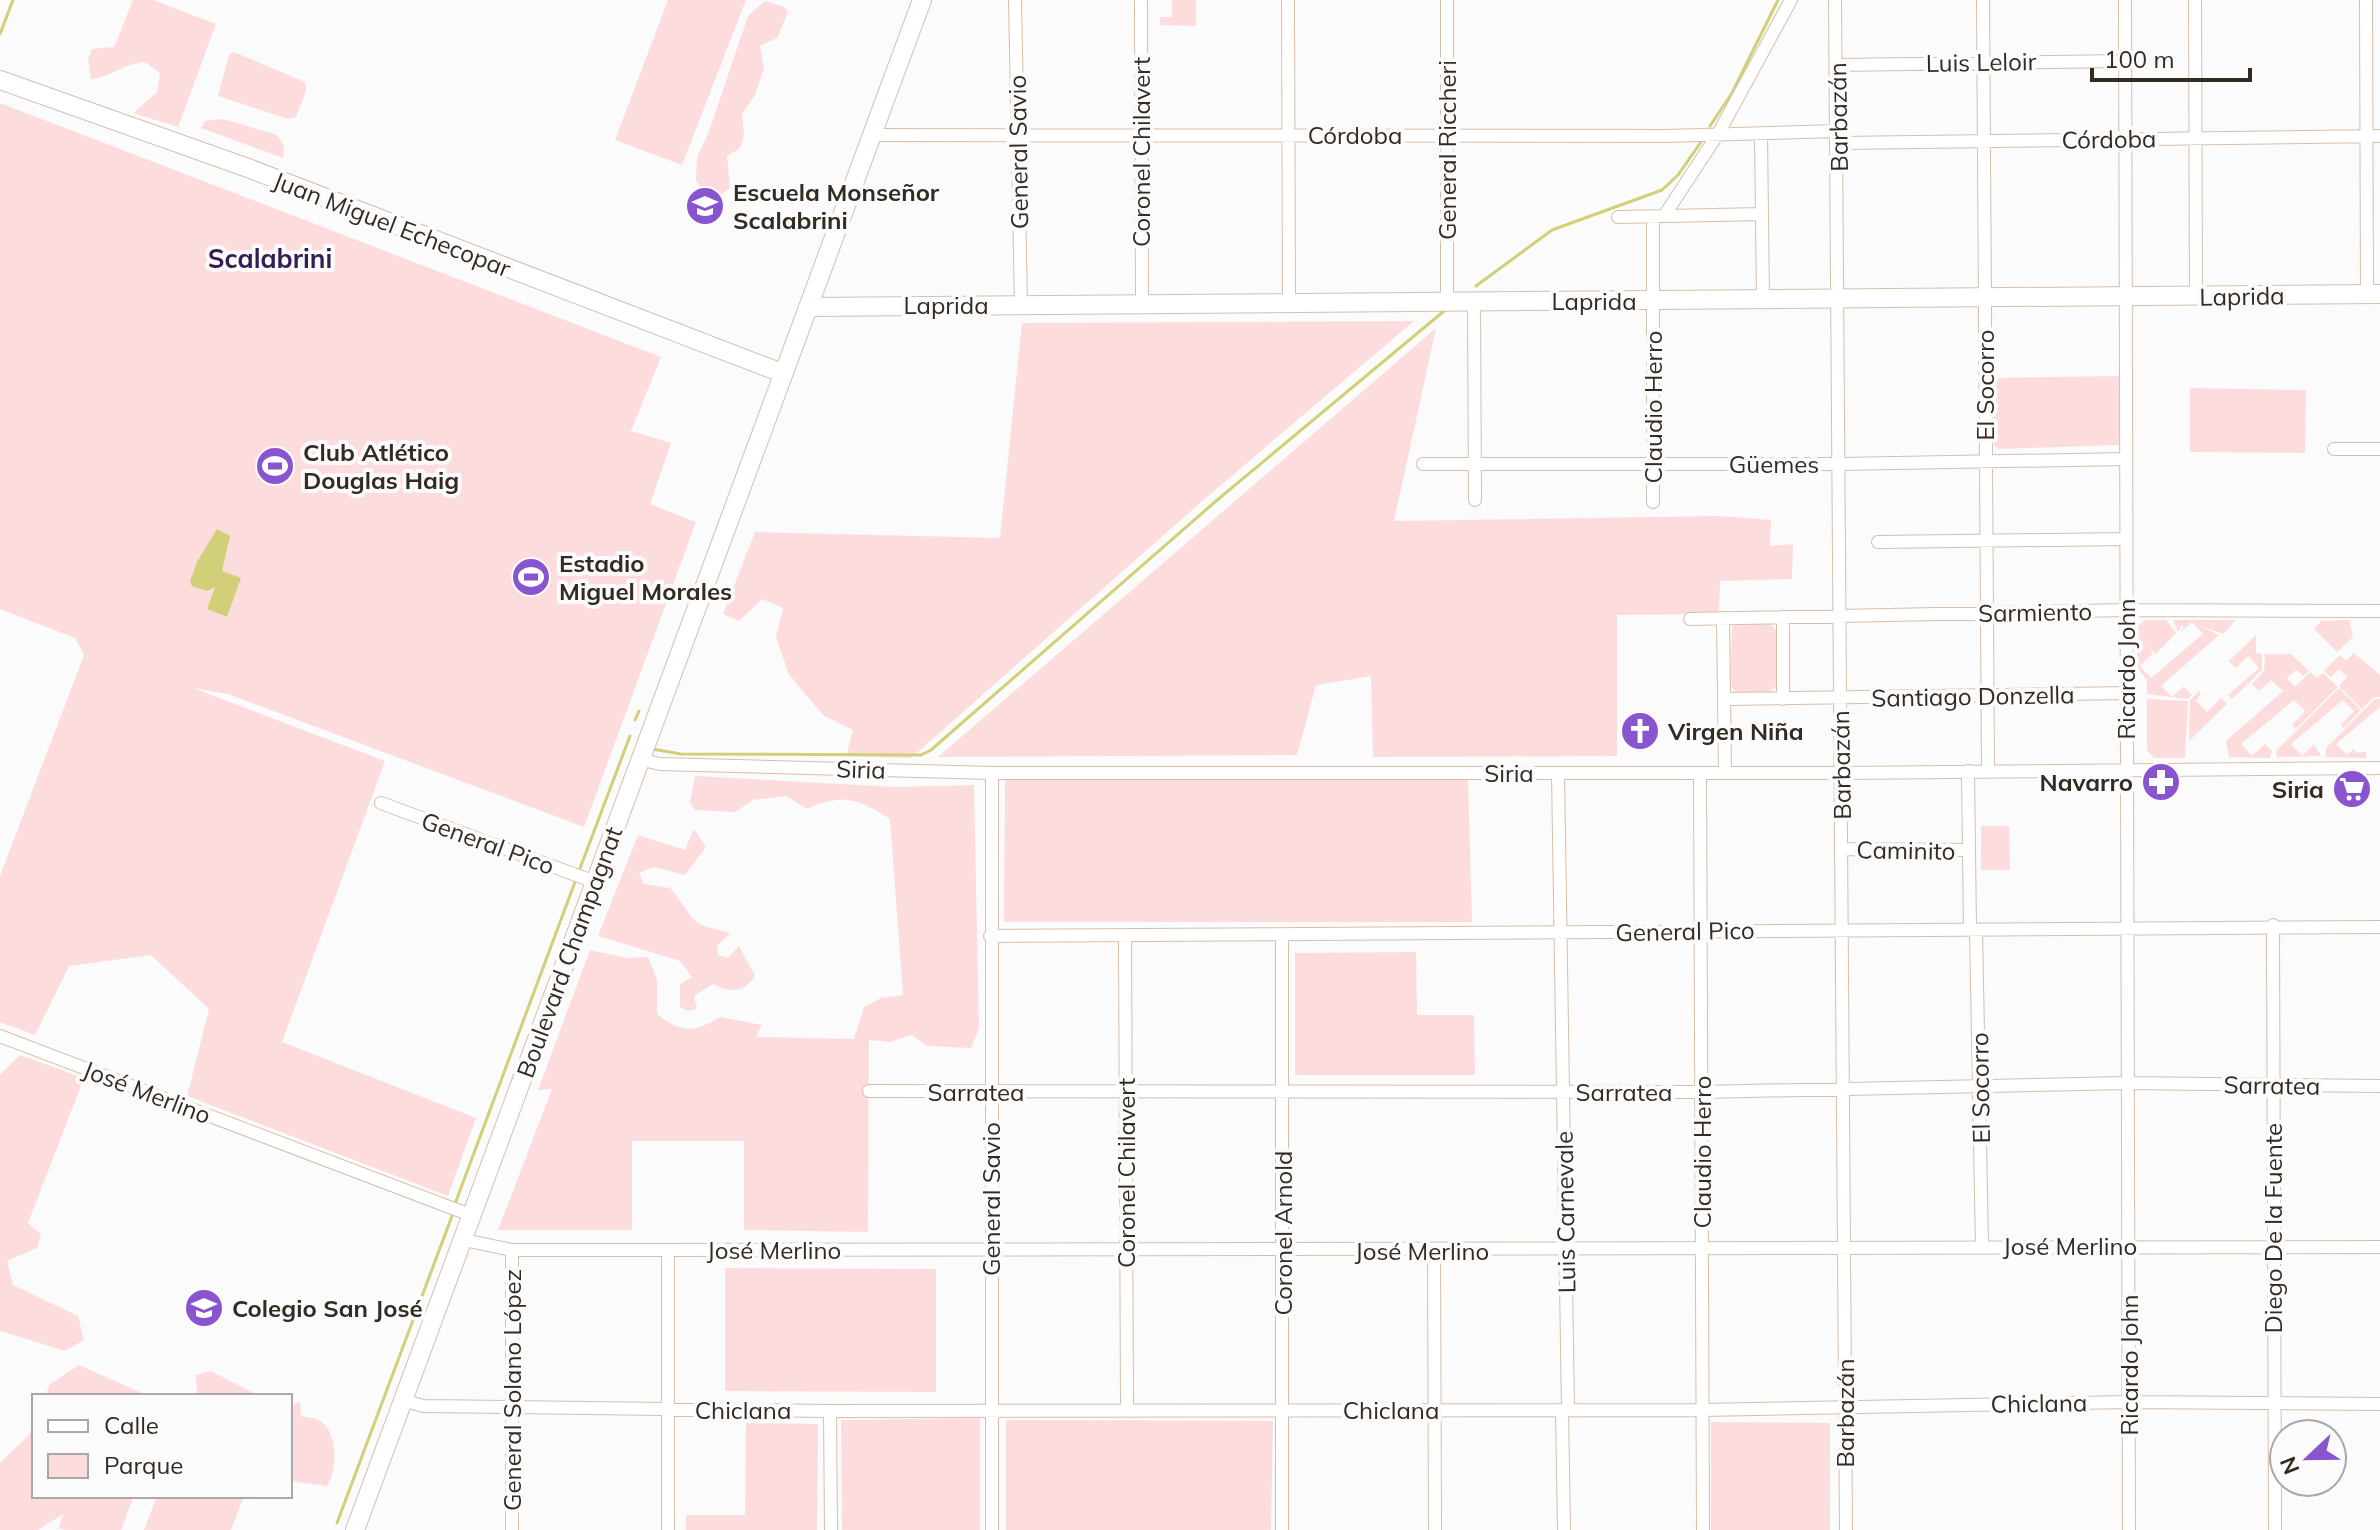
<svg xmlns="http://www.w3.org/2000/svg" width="2380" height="1530" font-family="Mulish,sans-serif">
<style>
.green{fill:#fddcde}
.water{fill:#d1d079}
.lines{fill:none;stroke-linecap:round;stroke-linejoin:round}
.stream{stroke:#d1d079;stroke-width:3}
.street-casing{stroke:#d7beaa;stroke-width:14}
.secondary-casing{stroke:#d7beaa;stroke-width:20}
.street{stroke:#fff;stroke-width:12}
.secondary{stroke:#fff;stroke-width:18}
.labels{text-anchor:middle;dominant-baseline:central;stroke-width:8;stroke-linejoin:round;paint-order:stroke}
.street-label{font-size:24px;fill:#332a22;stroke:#fbfbfb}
.poi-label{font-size:24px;font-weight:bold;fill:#332a22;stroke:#fbfbfb;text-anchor:start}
.neighbourhood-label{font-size:26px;font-weight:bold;fill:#351c55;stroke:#fbfbfb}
</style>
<rect width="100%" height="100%" fill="#fbfbfb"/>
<path class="green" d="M133,0H153L216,24L178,127L133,113L157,92L160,73L145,62C124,63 112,77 91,79L88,59L92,49L114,47Z
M668,0H746L682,165L615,140Z
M1172,0H1196V26L1160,25V17H1172Z
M765,1L785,7L788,13L777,38L760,46L764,68L755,95L742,114L744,136L739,149L727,156L730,188L722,194L701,189L696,180L697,157L708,134L748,16Z
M234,52L305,82L306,91L296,117L288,119L218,96L229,55Z
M0,103L661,357L631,431L671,443L650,504L696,522L584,827L228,694L193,688L385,761L282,1042L476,1118L448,1196L187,1096L209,1009L151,955L69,966L35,1035L0,1022V876L84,655L75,638L0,609Z
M224,119L277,135L284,146L283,158L201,128L205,121Z
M1414,321L1208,496L911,758L846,756L853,730L824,716L789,675L776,637L783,608L762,599L739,621L723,614L755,532L1000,538L1022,323Z
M1436,328L1394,521L1720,516L1771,520L1770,546L1793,544L1792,579L1720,581L1719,614L1617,615V756L1373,757L1371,676L1316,685L1297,755L938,757Z
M2120,376L2121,439L2118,445L1999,449L1994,446L1991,378Z
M2190,388L2306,390L2305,453L2190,452Z
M2144,620H2166L2176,633L2156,654L2137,637V628Z
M2173,620H2236L2223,634L2200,626L2219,635L2161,686L2172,697L2184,686L2192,695L2188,699L2147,694V680L2137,668V643H2144L2153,653L2140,666L2151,678L2203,634L2192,622L2180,633L2184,627L2182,625L2178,632Z
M2349,620L2353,637L2337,652L2314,629L2321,621Z
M1769,623L1777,631V686L1770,692H1735L1730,684L1732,626Z
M2256,635V653L2262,654V670L2232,699L2228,695L2259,668L2248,656L2236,668L2229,661Z
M2354,653L2380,675V697H2374L2362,709L2339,686L2347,677L2339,669L2331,677L2324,671L2340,655L2346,661Z
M2265,654H2291L2309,671L2303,676L2296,670L2287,678L2295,687L2310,672L2317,678L2323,673L2338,687L2296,729L2292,725L2305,711L2294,700L2241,744L2252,756L2265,744L2272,751L2270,758L2229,757L2226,741L2283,691L2271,680L2259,691L2252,684L2264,671Z
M2339,688L2361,710L2344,728L2341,725L2354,711L2343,700L2291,744L2302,756L2314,744L2321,756L2277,757L2276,751Z
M2199,691L2201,694L2196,701L2207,712L2221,698L2227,704L2189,741L2190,700Z
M2147,699L2188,701L2185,758H2154L2147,750Z
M2375,699H2380V707L2336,744L2347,755L2353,749L2357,753L2366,751V758L2326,757V748Z
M695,776L895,787L974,785L979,1028L971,1048L928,1046L911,1035L890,1042L869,1040L868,1232L744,1230V1141H632V1230H498L552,1089L538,1090L590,950L626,958L648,957L657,979V1014C681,1033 694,1033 720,1017L762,1025L756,1037L854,1039L864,1007L881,998L903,995L890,819C859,799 841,793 807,809L786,796L753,800L735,812L695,810L690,802Z
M1468,779L1472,922H1004L1005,780Z
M1981,826H2009L2010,870H1981Z
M694,829L706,847L685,875L653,867L639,873L644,884L670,888C699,922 684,922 730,933L717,946L718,955L728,958L739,946L755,976C744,993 730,993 713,984L694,996L697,1009L688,1011L680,1007V984L692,977L680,961L598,936L638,835L685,850Z
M1416,952L1417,1015H1474L1475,1075H1295V953Z
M20,1055L84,1078L28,1223L41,1234L37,1248L7,1261L13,1285L78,1316L84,1340L65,1351L0,1331V1075Z
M725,1268L936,1269V1392L725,1391Z
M79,1365L149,1396H45L50,1384Z
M211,1371L260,1396L197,1395L196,1375Z
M300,1402L301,1416C307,1417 315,1418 320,1421C339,1433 337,1470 327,1486L290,1481V1406Z
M980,1418V1530H842L841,1420Z
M1006,1420L1273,1421L1271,1530H1006Z
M1711,1422L1830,1423V1530H1711Z
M34,1423V1496H134L121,1530H65L59,1528L63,1514L38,1530H0V1463L29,1435Z
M746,1423L818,1424L817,1530H686V1515H745Z
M157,1496H244L231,1530H144Z"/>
<path class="water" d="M217,529L230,536L222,571L241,578L227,617L207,609L215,587L207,591L192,586L190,581L197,562Z"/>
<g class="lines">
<path class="stream" d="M0,34L13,0
M1710,126L1732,93L1778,0
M1476,286L1552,230L1662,190L1678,175L1701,142
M635,720L639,711
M652,749L681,754L921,755L931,750L1216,501L1444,311
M579,871L630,736
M455,1204L575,882
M337,1523L452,1216"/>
<g class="street-casing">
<path id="street" d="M1015,0L1021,305
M1141,0L1142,305
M1288,0L1289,303
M1447,0V300
M1835,0L1846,1530
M1983,0L1988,771
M2125,0L2129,1530
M2195,0L2196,297
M2366,0L2367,294
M1837,65L2125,61
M1761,133L1763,299
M872,135L1666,136L1838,131
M1839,143L2380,136
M1664,216L1718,134L1791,0
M1618,217L1762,214
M1474,300L1475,500
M2334,449H2380
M1423,464H1840L2126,459
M1653,502V216
M1878,542L2126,539
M1723,618L1725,773
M1690,619L2126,610L2380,611
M1724,699L2127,693
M1783,699V617
M639,759L660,764L992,773H1842L2380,768
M1968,771L1970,930
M992,773V1530
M1558,773L1568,1410
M1700,773L1703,1530
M381,803L595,882
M1842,849L1969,850
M2273,925L2275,1530
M1976,930L1982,1246
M990,936L2380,927
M1125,936L1127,1410
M0,1036L473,1216
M869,1091L1702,1092L2128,1083L2380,1086
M464,1240L512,1250H668L2380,1247
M512,1250V1530
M668,1250V1530
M1434,1252L1435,1530
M403,1400L423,1406L830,1411L1703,1410L2129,1402L2380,1404
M1562,1410L1564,1530
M830,1411L831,1530
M1282,1530V936"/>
</g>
<g class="secondary-casing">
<path id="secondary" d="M0,80L248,168L782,373
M808,307L2380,294
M355,1530L922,0"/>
</g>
<use href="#street" class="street"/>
<use href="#secondary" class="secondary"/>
</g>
<defs>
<g id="school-disc" transform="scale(2)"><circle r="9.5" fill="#8955ce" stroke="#fbfbfb"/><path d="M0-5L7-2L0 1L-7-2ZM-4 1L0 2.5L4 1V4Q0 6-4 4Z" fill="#fff"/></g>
<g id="stadium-disc" transform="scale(2)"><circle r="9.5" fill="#8955ce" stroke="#fbfbfb"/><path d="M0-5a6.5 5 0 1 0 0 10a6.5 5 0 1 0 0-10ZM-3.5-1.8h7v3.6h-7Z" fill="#fff"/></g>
<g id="church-disc" transform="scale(2)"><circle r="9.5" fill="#8955ce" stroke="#fbfbfb"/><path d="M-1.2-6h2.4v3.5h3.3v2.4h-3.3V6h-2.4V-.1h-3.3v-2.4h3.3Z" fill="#fff"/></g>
<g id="pharmacy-disc" transform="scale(2)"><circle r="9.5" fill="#8955ce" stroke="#fbfbfb"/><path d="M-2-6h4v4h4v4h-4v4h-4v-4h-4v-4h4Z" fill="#fff"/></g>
<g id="supermarket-disc" transform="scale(2)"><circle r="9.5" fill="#8955ce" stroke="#fbfbfb"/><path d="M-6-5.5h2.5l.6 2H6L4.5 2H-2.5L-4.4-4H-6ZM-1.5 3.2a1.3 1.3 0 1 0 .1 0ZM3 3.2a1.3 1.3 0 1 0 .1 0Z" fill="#fff"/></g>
</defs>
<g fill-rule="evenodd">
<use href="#school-disc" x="705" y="206"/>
<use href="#stadium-disc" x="275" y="466"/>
<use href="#stadium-disc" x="531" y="577"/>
<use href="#church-disc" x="1640" y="731"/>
<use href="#pharmacy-disc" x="2161" y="782"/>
<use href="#supermarket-disc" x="2352" y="789"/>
<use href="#school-disc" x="204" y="1308"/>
</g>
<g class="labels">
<g class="street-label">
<text transform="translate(1981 62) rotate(-1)">Luis Leloir</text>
<text transform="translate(1838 117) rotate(-91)">Barbazán</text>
<text x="1355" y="135">Córdoba</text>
<text transform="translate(2109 139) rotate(-1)">Córdoba</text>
<text transform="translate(1447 150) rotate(-90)">General Riccheri</text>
<text transform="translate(1018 152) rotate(-91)">General Savio</text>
<text transform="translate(1141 152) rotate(-90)">Coronel Chilavert</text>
<text transform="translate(392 224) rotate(21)">Juan Miguel Echecopar</text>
<text transform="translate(2242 296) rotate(-1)">Laprida</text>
<text x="1594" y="301">Laprida</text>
<text x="946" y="305">Laprida</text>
<text transform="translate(1985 385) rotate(-90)">El Socorro</text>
<text transform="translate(1653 407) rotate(-90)">Claudio Herro</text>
<text x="1774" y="464">Güemes</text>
<text transform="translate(2035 612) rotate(-1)">Sarmiento</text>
<text transform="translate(2126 669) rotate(-90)">Ricardo John</text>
<text transform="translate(1973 696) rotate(-1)">Santiago Donzella</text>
<text transform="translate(1841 765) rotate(-91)">Barbazán</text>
<text transform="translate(861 769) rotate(2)">Siria</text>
<text x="1509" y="773">Siria</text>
<text transform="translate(488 843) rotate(20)">General Pico</text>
<text transform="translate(1906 850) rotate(1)">Caminito</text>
<text transform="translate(1685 931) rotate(-1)">General Pico</text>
<text transform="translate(569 952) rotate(-70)">Boulevard Champagnat</text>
<text transform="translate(2272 1085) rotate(1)">Sarratea</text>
<text transform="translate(1980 1088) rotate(-91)">El Socorro</text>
<text transform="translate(147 1092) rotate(21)">José Merlino</text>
<text x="976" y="1092">Sarratea</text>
<text x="1624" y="1092">Sarratea</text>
<text transform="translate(1702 1152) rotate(-90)">Claudio Herro</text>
<text transform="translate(1126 1173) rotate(-90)">Coronel Chilavert</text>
<text transform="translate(991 1199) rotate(-90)">General Savio</text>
<text transform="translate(1565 1212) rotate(-91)">Luis Carnevale</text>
<text transform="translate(2273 1228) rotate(-90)">Diego De la Fuente</text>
<text transform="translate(1283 1233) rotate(-90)">Coronel Arnold</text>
<text x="2070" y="1246">José Merlino</text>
<text x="774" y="1250">José Merlino</text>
<text x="1422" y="1251">José Merlino</text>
<text transform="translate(2129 1365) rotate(-90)">Ricardo John</text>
<text transform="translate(512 1390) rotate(-90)">General Solano López</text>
<text transform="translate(2039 1403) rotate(-1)">Chiclana</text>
<text x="743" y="1410">Chiclana</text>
<text x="1391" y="1410">Chiclana</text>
<text transform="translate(1845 1413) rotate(-90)">Barbazán</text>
</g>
<g class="poi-label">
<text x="733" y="192">Escuela Monseñor<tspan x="733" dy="28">Scalabrini</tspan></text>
<text x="303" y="452">Club Atlético<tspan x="303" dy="28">Douglas Haig</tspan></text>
<text x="559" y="563">Estadio<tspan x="559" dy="28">Miguel Morales</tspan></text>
<text x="1668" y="731">Virgen Niña</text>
<text x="2133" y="782" text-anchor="end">Navarro</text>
<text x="2324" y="789" text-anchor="end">Siria</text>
<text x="232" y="1308">Colegio San José</text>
</g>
<g class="neighbourhood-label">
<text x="270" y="258">Scalabrini</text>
</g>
</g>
<rect x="32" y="1394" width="260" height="104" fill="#fbfbfb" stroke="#aba7a4" stroke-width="2"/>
<rect x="48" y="1420" width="40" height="12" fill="#ffffff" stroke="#aba7a4" stroke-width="2"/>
<text x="104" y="1434" font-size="24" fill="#332a22">Calle</text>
<rect x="48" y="1454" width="40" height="24" fill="#fddcde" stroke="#aba7a4" stroke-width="2"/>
<text x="104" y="1474" font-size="24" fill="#332a22">Parque</text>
<g transform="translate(2308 1458) rotate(248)"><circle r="38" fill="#fbfbfb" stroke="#aba7a4" stroke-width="2"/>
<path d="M0-6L14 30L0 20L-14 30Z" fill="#8955ce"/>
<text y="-12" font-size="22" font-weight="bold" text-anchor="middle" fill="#332a22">N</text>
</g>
<path d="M2092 68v12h158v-12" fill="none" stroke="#332a22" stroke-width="4"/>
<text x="2104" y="68" font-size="24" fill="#332a22" stroke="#fbfbfb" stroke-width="6" paint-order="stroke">100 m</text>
</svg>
